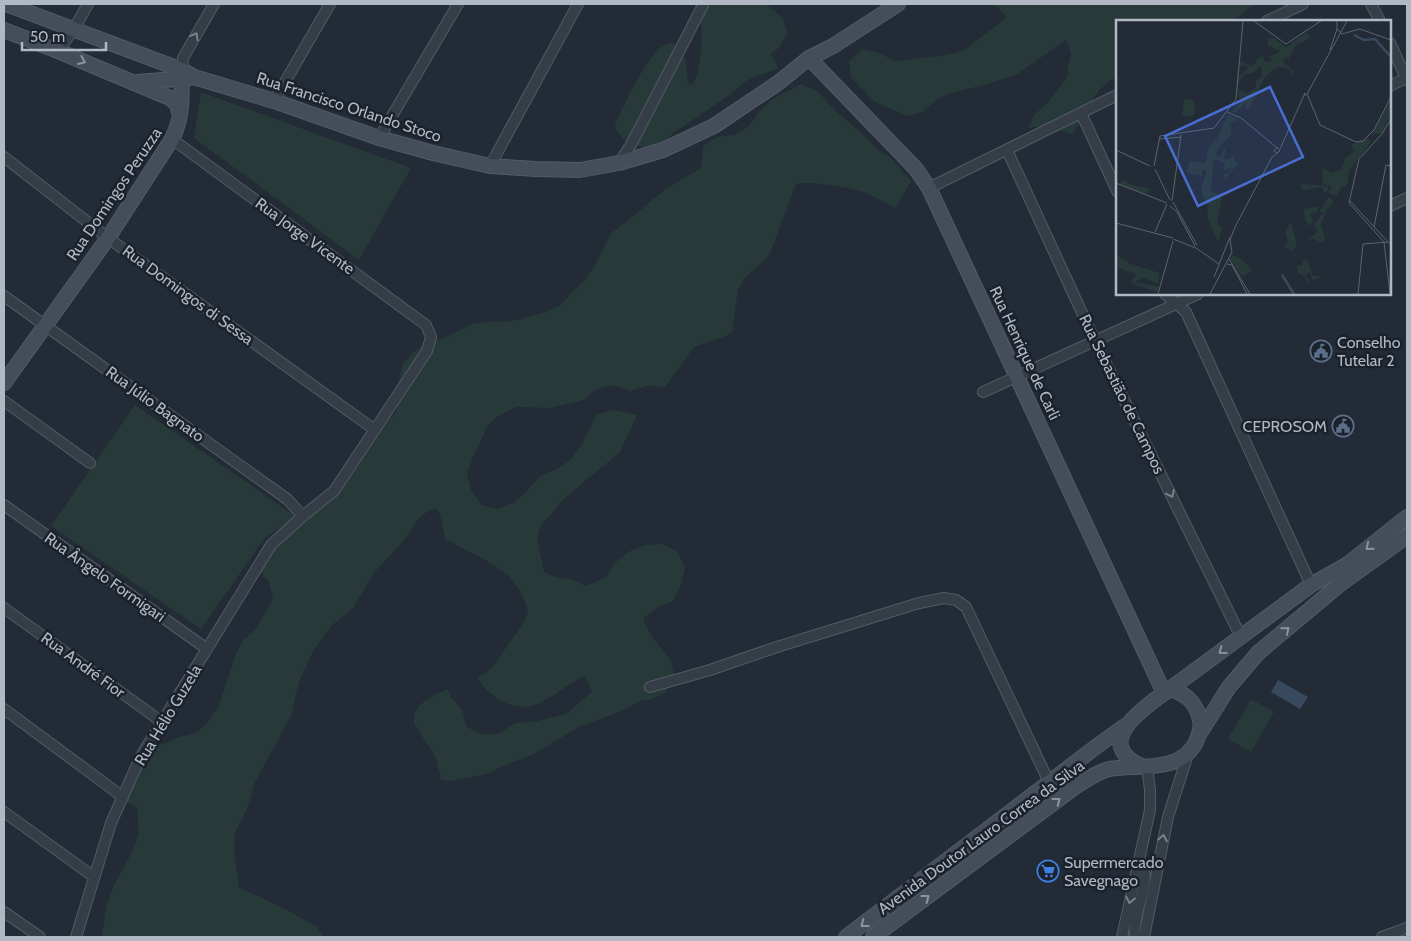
<svg xmlns="http://www.w3.org/2000/svg" width="1411" height="941" font-family="Cabin,sans-serif">
<style>
.green{fill:#273939}
.water{fill:#39495e}
.lines{fill:none;stroke-linecap:round;stroke-linejoin:round}
.street-casing{stroke:#535b64;stroke-width:12}
.secondary-casing{stroke:#535b64;stroke-width:16}
.street{stroke:#353d47;stroke-width:10}
.secondary{stroke:#444d59;stroke-width:14}
.oneway{stroke:#79818b}
.oneway2{stroke:#8a939e}
.labels{text-anchor:middle;dominant-baseline:central;stroke-width:5;stroke-linejoin:round;paint-order:stroke}
.street-label{font-size:16px;fill:#b0b8c3;stroke:#1b222b}
.poi-label{font-size:16px;fill:#b0b8c3;stroke:#1b222b;text-anchor:start}
.inset-river{fill:none;stroke:#39495e;stroke-width:2.5}
.inset-road{fill:none;stroke:#5b636e;stroke-width:1}
.view{fill:#496ed2;fill-opacity:0.15;stroke:#496ed2;stroke-width:2.5}
.inset-edge{fill:none;stroke:#b0b8c3;stroke-width:2.5}
</style>
<rect width="100%" height="100%" fill="#222b36"/>
<path class="green" d="M694,4L740,5L766,4L783,18L788,34L778,49L770,54L774,58L778,69L762,74L746,81L734,92L675,132L662,143L645,147L627,143L616,130L615,124C624,107 650,44 671,43C672,43 677,45 678,46L685,58L688,83L691,85C702,77 703,28 700,14C699,11 696,7 694,4Z
M994,4H1255L1240,16L1228,21H1117V77C1089,91 1091,113 1072,134L1042,126L1028,128L1035,114L1048,102L1068,76V67L1071,54L1066,40L1016,75L984,85L951,93L936,100L923,112L907,116L875,102L851,78L849,61L862,49L879,53L895,61L946,55L963,51L1007,17Z
M801,84L817,91L837,112L865,136L876,148L891,158L911,181L895,208C886,203 876,198 867,193C853,188 809,180 796,184L769,256L745,278L738,290L732,332L726,336L694,347L665,387L647,386L630,391L613,385L596,389L584,400L550,408L517,407L501,414L488,425L473,457L467,474L471,490L481,505L499,509L515,502L527,491L539,477L555,470L570,460L581,446L597,414L614,410L637,415L620,452L565,498L540,527L537,539L544,571C556,581 574,576 585,586L605,578L615,563L628,552L644,545L662,544L677,551L685,567L681,585L673,601L657,608L643,618L650,634L671,661L675,678L665,693L649,700L640,701L622,711L579,727L532,755L508,764L487,774L451,781L441,780L436,758L414,724C414,720 414,714 416,711C421,700 437,694 448,689L451,697L462,710L467,727L483,735L500,733L515,723L533,722L566,714L592,692L585,676C568,684 556,695 540,703C516,715 490,698 477,678L491,669L523,624L528,611L522,594L507,574L487,561L445,539L440,514L436,509L427,512L419,518L405,539L374,573L353,608L331,626L312,653L299,682L291,716L255,782L248,807L235,833L234,850L239,887L287,910L317,927L323,937H102L106,907L113,887L132,852L139,832L137,808L124,800L121,795L124,777L138,756L155,745L163,744L179,737L196,733L208,722L218,707L235,656L243,640L256,629L273,598L269,582L258,569L259,552L280,527L264,539L201,629L51,526L135,405L291,513L320,507L336,497L361,462L362,455L381,425L395,414L401,398L399,381L402,365L413,352L428,343L444,338L475,323L512,321L545,312L561,305L573,291L585,280L595,265L611,233L625,223L664,190L701,168L703,146L717,137L734,135L749,126L759,112L771,100Z
M201,92L411,168L359,260L194,138Z
M1251,699L1274,712L1251,752L1228,739Z"/>
<path class="water" d="M1278,680L1308,697L1300,709L1271,692Z"/>
<g class="lines">
<g class="street-casing">
<path id="street" d="M1371,4L1380,21
M1267,21L1303,4
M1390,43L1407,80
M58,51L74,29L88,4
M182,70L183,58L214,4
M1390,86L1406,78
M274,101L330,4
M1081,113L1117,191
M379,138L458,4
M1007,150L1095,341L1241,637
M4,157L108,238L375,430
M619,163L632,143L703,5
M490,166L578,4
M929,188L1117,95
M1390,206L1407,198
M1165,294L1186,312L1311,585
M4,296L287,499L303,516
M983,392L1198,294
M4,401L90,463
M4,505L207,649
M4,608L162,722
M650,687L710,670L777,647L919,603L944,598L956,600L966,607L1049,782
M4,709L123,797
M4,812L94,877
M4,912L40,937
M76,937L111,823L141,756L271,545L303,516L334,491L427,351L431,337L426,325L172,139
M1122,937L1150,810V790L1147,766
M1135,937C1132,914 1148,891 1144,868L1138,863
M1144,937L1168,817L1188,754
M1382,937L1407,928"/>
</g>
<g class="secondary-casing">
<path id="secondary" d="M6,4L182,70L194,77L274,101L379,138L433,153L490,166L536,169L580,170L619,163L663,150L714,126L778,83L809,58L833,46L898,4
M4,30L58,51L170,98L176,103L180,114
M809,58L916,169L929,188L1164,693
M137,82L190,78
M4,383L108,238L172,139C184,115 181,96 182,70
M1170,689L1311,585L1348,564L1407,517
M1200,733L1229,687L1258,653L1339,585L1407,536
M846,937L1097,746L1125,726
M873,937L1075,787C1086,780 1097,772 1109,769C1138,764 1180,774 1196,742C1199,735 1202,727 1200,720C1196,702 1186,694 1170,689C1145,707 1091,742 1141,766"/>
</g>
<use href="#street" class="street"/>
<use href="#secondary" class="secondary"/>
</g>
<defs><path id="oneway-chevron" d="M-2-3.5L2.5 0L-2 3.5" fill="none" stroke-width="1.6" stroke-linecap="round" stroke-linejoin="round" transform="scale(1.25)"/></defs>
<g class="oneway">
<use href="#oneway-chevron" transform="translate(195 36) rotate(-61)"/>
<use href="#oneway-chevron" transform="translate(1171 494) rotate(64)"/>
<use href="#oneway-chevron" transform="translate(1163 838) rotate(-79)"/>
<use href="#oneway-chevron" transform="translate(1130 900) rotate(102)"/>
</g>
<g class="oneway2">
<use href="#oneway-chevron" transform="translate(82 61) rotate(23)"/>
<use href="#oneway-chevron" transform="translate(1369 547) rotate(141)"/>
<use href="#oneway-chevron" transform="translate(1286 630) rotate(-40)"/>
<use href="#oneway-chevron" transform="translate(1222 651) rotate(144)"/>
<use href="#oneway-chevron" transform="translate(1057 801) rotate(-37)"/>
<use href="#oneway-chevron" transform="translate(926 898) rotate(-37)"/>
<use href="#oneway-chevron" transform="translate(864 924) rotate(143)"/>
</g>
<defs>
<g id="civic-ring" transform="scale(1.125)"><circle r="9.5" fill="#1b222b" stroke="#5c6f8a" stroke-width="1.5"/><path d="M-.6-6.5H3V-4.5H.6V-3L4-1V1h2V6H-6V1h2V-1L-.6-3ZM-1.2 2.5V6h2.4V2.5Z" fill="#5c6f8a"/></g>
<g id="supermarket-ring" transform="scale(1.125)"><circle r="9.5" fill="#1b222b" stroke="#3f7fe0" stroke-width="1.5"/><path d="M-6-5.5h2.5l.6 2H6L4.5 2H-2.5L-4.4-4H-6ZM-1.5 3.2a1.3 1.3 0 1 0 .1 0ZM3 3.2a1.3 1.3 0 1 0 .1 0Z" fill="#3f7fe0"/></g>
</defs>
<g fill-rule="evenodd">
<use href="#civic-ring" x="1321" y="351"/>
<use href="#civic-ring" x="1343" y="426"/>
<use href="#supermarket-ring" x="1048" y="871"/>
</g>
<g class="labels">
<g class="street-label">
<text transform="translate(349 107) rotate(18)">Rua Francisco Orlando Stoco</text>
<text transform="translate(114 194) rotate(-56)">Rua Domingos Peruzza</text>
<text transform="translate(305 236) rotate(36)">Rua Jorge Vicente</text>
<text transform="translate(188 295) rotate(36)">Rua Domingos di Sessa</text>
<text transform="translate(1025 353) rotate(65)">Rua Henrique de Carli</text>
<text transform="translate(1122 394) rotate(64)">Rua Sebastião de Campos</text>
<text transform="translate(155 404) rotate(36)">Rua Júlio Bagnato</text>
<text transform="translate(105 577) rotate(35)">Rua Ângelo Formigari</text>
<text transform="translate(83 665) rotate(36)">Rua André Fior</text>
<text transform="translate(168 715) rotate(-59)">Rua Hélio Guzela</text>
<text transform="translate(981 837) rotate(-36)">Avenida Doutor Lauro Correa da Silva</text>
</g>
<g class="poi-label">
<text x="1337" y="342">Conselho<tspan x="1337" dy="18">Tutelar 2</tspan></text>
<text x="1327" y="426" text-anchor="end">CEPROSOM</text>
<text x="1064" y="862">Supermercado<tspan x="1064" dy="18">Savegnago</tspan></text>
</g>
</g>
<g transform="translate(1116 20)">
<rect width="275" height="275" fill="#222b36"/>
<path d="M191,12L194,18L179,26L172,40L171,37L166,41L178,51L176,56L174,50L162,46L149,57L133,89L130,90V82L120,93L115,92L124,83L121,68L131,73L140,68V60L146,56V48L143,47L139,52L128,55L122,64V57L131,49L130,45L123,47V40L136,46L144,37L147,36L149,42L155,41L157,39L153,37L164,31L152,26V19L158,18L170,27ZM68,79L78,80L79,95L66,97ZM275,80L274,96L266,113L256,115ZM112,94L123,100L115,102V115L101,129L100,135L104,137L111,125L108,138L113,139L119,134L118,140L123,143L109,159L106,152L111,154L117,147L108,150L109,143L99,139L97,146L95,170L106,177L101,202L106,208L102,223L91,197L92,188L85,170L90,151L87,149L86,156L71,153L73,141L90,143L92,128L101,119ZM251,118L255,122L233,151L231,166H226L221,176L212,173L215,166L207,164L206,146L215,153L225,150L229,138L237,133L238,128L233,126ZM6,159L17,165L36,169L28,174L4,164ZM185,164L213,166L210,174L205,167L186,171ZM213,177L218,182L211,189L205,204L209,219L206,223L198,219L191,220L199,214L202,208L198,207L199,203L208,192H203ZM203,186L202,192L194,194L197,199L194,207L189,200L188,189ZM175,201L181,225L176,231L169,227L172,221L169,212ZM0,235L15,244L44,253L41,264L27,257L20,262L44,267L41,272L17,264L15,261L20,254L0,247ZM116,235L124,238L137,251L126,257L114,239ZM186,239L192,241L197,256H208L197,260L194,253L190,254L193,262H190L189,256L185,257L187,254H183L182,251L181,246L187,244Z" fill="#273939"/>
<path class="inset-river" d="M238,15L248,20L259,19L275,37M166,255L178,274"/>
<path class="inset-road" d="M138,1L170,24L205,1M221,1V9L226,14L244,9L275,20M214,30L221,9M191,74L204,105L240,122L247,121L258,110L275,77M191,74L231,1M111,92L125,98L160,127M44,119L65,117M164,129L189,73V76M0,130L34,146M38,146L44,116L98,108L120,79L127,1M39,149L54,180M0,163L51,183M233,180L275,225M56,181L65,115M57,182L81,225M54,186L61,192L79,226M0,203L57,218M258,207L270,145L275,146M39,212L51,184M57,219L80,228M80,228L103,244M113,239L134,274M111,244L116,245L131,274M98,257L114,217M42,274L57,221M94,274L116,232L114,220L119,207L156,137L164,131L161,127L158,131L161,133M242,274L247,224L272,222M274,274L268,222L233,183L243,139L266,114L275,99"/>
<path class="view" d="M154,67L187,137L82,186L49,116Z"/>
<rect width="275" height="275" class="inset-edge"/>
</g>
<rect width="1411" height="941" fill="none" stroke="#b0b8c3" stroke-width="10"/>
<path d="M22 42v8h84v-8" fill="none" stroke="#b0b8c3" stroke-width="2.5"/>
<text x="30" y="42" font-size="15" fill="#b0b8c3" stroke="#1b222b" stroke-width="4" paint-order="stroke">50 m</text>
</svg>
